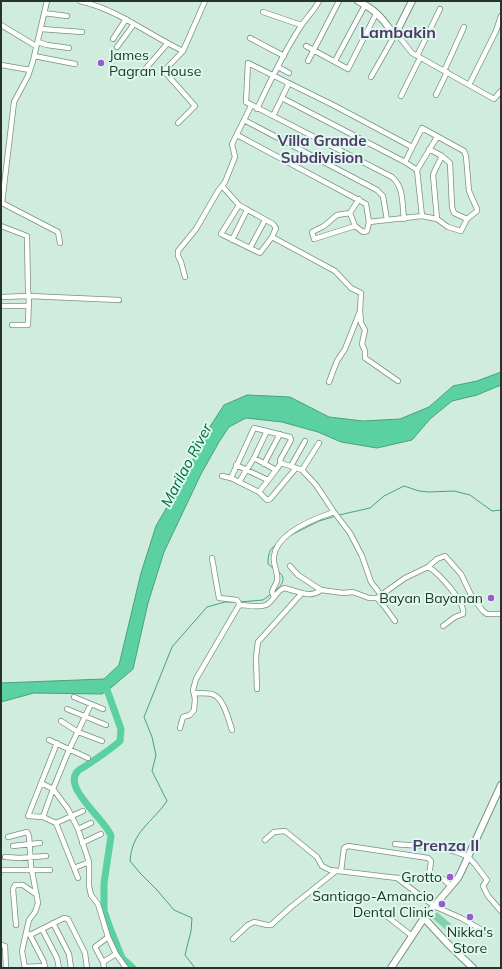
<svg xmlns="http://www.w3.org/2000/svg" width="502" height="969" font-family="Mulish,sans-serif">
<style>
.green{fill:#82d0ad}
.water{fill:#5bd0a1;stroke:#4ba17e}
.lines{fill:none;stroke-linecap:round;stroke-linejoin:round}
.stream{stroke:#4ba17e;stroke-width:1}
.river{stroke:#5bd0a1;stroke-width:7}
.street-casing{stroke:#779284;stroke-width:6}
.secondary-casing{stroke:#779284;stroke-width:8}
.street{stroke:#fff;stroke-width:4.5}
.secondary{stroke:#fff;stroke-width:6}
.poi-dot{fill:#9b59ce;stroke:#dcfaeb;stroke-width:1.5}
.labels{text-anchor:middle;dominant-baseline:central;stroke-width:4;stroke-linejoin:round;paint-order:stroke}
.poi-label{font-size:14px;fill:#27332d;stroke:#dcfaeb;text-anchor:end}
.neighbourhood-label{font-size:15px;font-weight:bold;fill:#54356e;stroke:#dcfaeb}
.water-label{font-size:15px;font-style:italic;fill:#016446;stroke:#dcfaeb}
.quarter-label{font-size:16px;font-weight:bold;fill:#54356e;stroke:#dcfaeb}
</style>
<rect width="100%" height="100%" fill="#cfecde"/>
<path class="green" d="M437,912L451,924L446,930L432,918Z"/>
<path class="water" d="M501,372V385L477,395L452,401L430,419L412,440L377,448L341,442L318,432L282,422L246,418L229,427L219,442L201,474L164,552L148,603L133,669L112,687L102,694L34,693L1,702V683L104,679L119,665L141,573L156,526L178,488L211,425L224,405L247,395L290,397L329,417L363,421L400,419L429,407L453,386L477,381Z"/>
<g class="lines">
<path class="stream" d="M339,515L370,508L384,496L404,486L419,491L429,492L454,491L470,495L492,511L501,510
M289,536L319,521L336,516
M273,568L268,564C268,555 269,549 276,545
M275,591C282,585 287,579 279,572
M240,602L263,600L271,594
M195,968L185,955L191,931L192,918L174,910L157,890L140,873L130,861C132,831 152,823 167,801L152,771L156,755L152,737L144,717L172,647L207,607L225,602H233"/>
<path class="river" d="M109,683L106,687L121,729L120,741C110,750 99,757 87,765C85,767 79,769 77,772C63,789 107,821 111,836L104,883V911L110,928L122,958L133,968"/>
<g class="street-casing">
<path id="street" d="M80,1C119,10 147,34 183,51
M263,12L301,25
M44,13L67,16
M1,25L36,46
M41,29L82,32
M250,38L284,56
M113,39L126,19
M38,42L47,45L69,48
M306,46L348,69L376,14
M117,47L134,24
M34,56L75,64
M417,56L440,9
M308,61L339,1
M335,61L365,5
M1,65L30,70
M278,67L289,73
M444,71L464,27
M141,74L167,44
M371,77L396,33L412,53L494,99L501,91
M469,85L496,31L501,16
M436,95L447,72
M401,96L420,58
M282,98L405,162L417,170L422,216
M257,109C270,81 284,52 301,26C307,17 314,11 319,1
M273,116L289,83
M244,120L377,190L383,196L387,220
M178,123L195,106L164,71L183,51L205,1
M237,135L366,204L369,222L367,231L363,232L355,226L314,239L312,232L324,226L337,215L350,213L355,226
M429,149L442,156L450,163L452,207L454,213L467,219
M405,162L422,128L464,151L466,156L469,191L477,209V211L467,219L461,231L448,227L437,219L433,175L435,170L442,156
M417,170L437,137
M222,186L239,205L273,224L276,228L272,237L335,271L351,288L361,293L360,311L361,323L365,330L362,344L365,351V358L398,381
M2,203L14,102L28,76L33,61L47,1
M2,203L58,232L60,243
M239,205L221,234L260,253L272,237
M350,213L359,199
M404,219C402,204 404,187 392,177L246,102L248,63L335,106L412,147
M369,222L422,216L437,219
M1,226L27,236L28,291L29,296L119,300
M232,240L247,210
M250,248L265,220
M185,277L181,262L178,256V251L196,229L218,191L225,182L235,157L232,144L251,106
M1,297L29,296L28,325H12
M1,306H29
M329,382L337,361L345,349L360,311
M254,458L267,431
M264,464L280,434
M236,465L268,480
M291,466L305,441
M302,470L319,443
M222,476L231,478L259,492L276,470
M231,478L254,428L290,437L291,440L280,460L281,463
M239,482L254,458L276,470L281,463L302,470L316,485L334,512L350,533L362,556L371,582L381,595
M259,492L267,500L270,499L296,468
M212,558L219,598L237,600L240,605
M290,566L298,575L321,590
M428,567C438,572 466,603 463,614L455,617L443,626
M274,597L272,592C273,588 276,584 277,581C279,573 272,564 274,556C277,533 313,519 334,512
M377,598L384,606L395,621
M257,689L256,657L258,642L302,593
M195,693C200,694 208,692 214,695C224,699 229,721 232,730
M74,697L103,709
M91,704L69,750L53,789L68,809L78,829L89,862V886L91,895L98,904L108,937L116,954L126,968
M67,709L106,725
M61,721L78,732L102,741
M180,728L183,717L190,715L194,710L195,699L193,690L196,679L238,607L240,605C248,605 258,608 266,605C274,601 276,591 284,588C298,591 309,599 321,590L343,593L353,592L369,598H377L405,578L428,567L437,559L445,556L461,574L472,597L483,611L487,614H501
M49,740L88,758
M57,743L28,816L43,817L56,823L78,878
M41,783L53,789L43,817
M56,823L83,811
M78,829L91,823
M8,837L27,832L29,836L31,866L38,903L35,912L29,920L26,933L30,935L44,962L45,968
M265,840L274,832L285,831L317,857L322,866L330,870L397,878L434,876L443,879L451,886
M82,843L101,834
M395,844C417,846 452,846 469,858C476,864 481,873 487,880L483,886L488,896L501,911
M13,846L40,843
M5,857L20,858L46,856
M74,868L89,862
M1,870H50
M341,871L344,848L348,846L428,858L431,861L429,877
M397,878L434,906L461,918L484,931
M384,914L412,936
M53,923L69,954L71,968
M16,925L13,889L15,885H23L37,895
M42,929L57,958L59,968
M30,935L64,918L68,919L85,953L87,968
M233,939L248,925L254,922L267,925H271L291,907L336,871
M1,945L5,946L6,968
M103,962L116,954
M25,967L44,966
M25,968L22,951L26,933
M104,968L103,962L95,947L108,937"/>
</g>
<g class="secondary-casing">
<path id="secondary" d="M358,1C366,5 376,12 382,19C387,24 389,31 396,33L412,1
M424,918L448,944L473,968
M391,968L424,918L458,878L462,870L501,785"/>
</g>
<use href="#street" class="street"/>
<use href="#secondary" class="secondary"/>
</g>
<g class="poi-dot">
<circle cx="101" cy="63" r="4"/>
<circle cx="491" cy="598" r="4"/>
<circle cx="450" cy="877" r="4"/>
<circle cx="442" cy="904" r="4"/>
<circle cx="470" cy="917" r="4"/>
</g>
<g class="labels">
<g class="poi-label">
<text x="109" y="55" text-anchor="start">James<tspan x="109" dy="16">Pagran House</tspan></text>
<text x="483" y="598">Bayan Bayanan</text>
<text x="442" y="877">Grotto</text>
<text x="434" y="896">Santiago-Amancio<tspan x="434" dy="16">Dental Clinic</tspan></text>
<text x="470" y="932" text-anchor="middle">Nikka's<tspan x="470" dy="16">Store</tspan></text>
</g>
<g class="neighbourhood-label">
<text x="322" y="140">Villa Grande<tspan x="322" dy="17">Subdivision</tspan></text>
</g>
<g class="water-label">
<text transform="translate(186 465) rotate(-62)">Marilao River</text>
</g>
<g class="quarter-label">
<text x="398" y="32">Lambakin</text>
<text x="446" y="845">Prenza II</text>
</g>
</g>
<rect width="502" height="969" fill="none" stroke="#27332d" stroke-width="4"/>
</svg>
